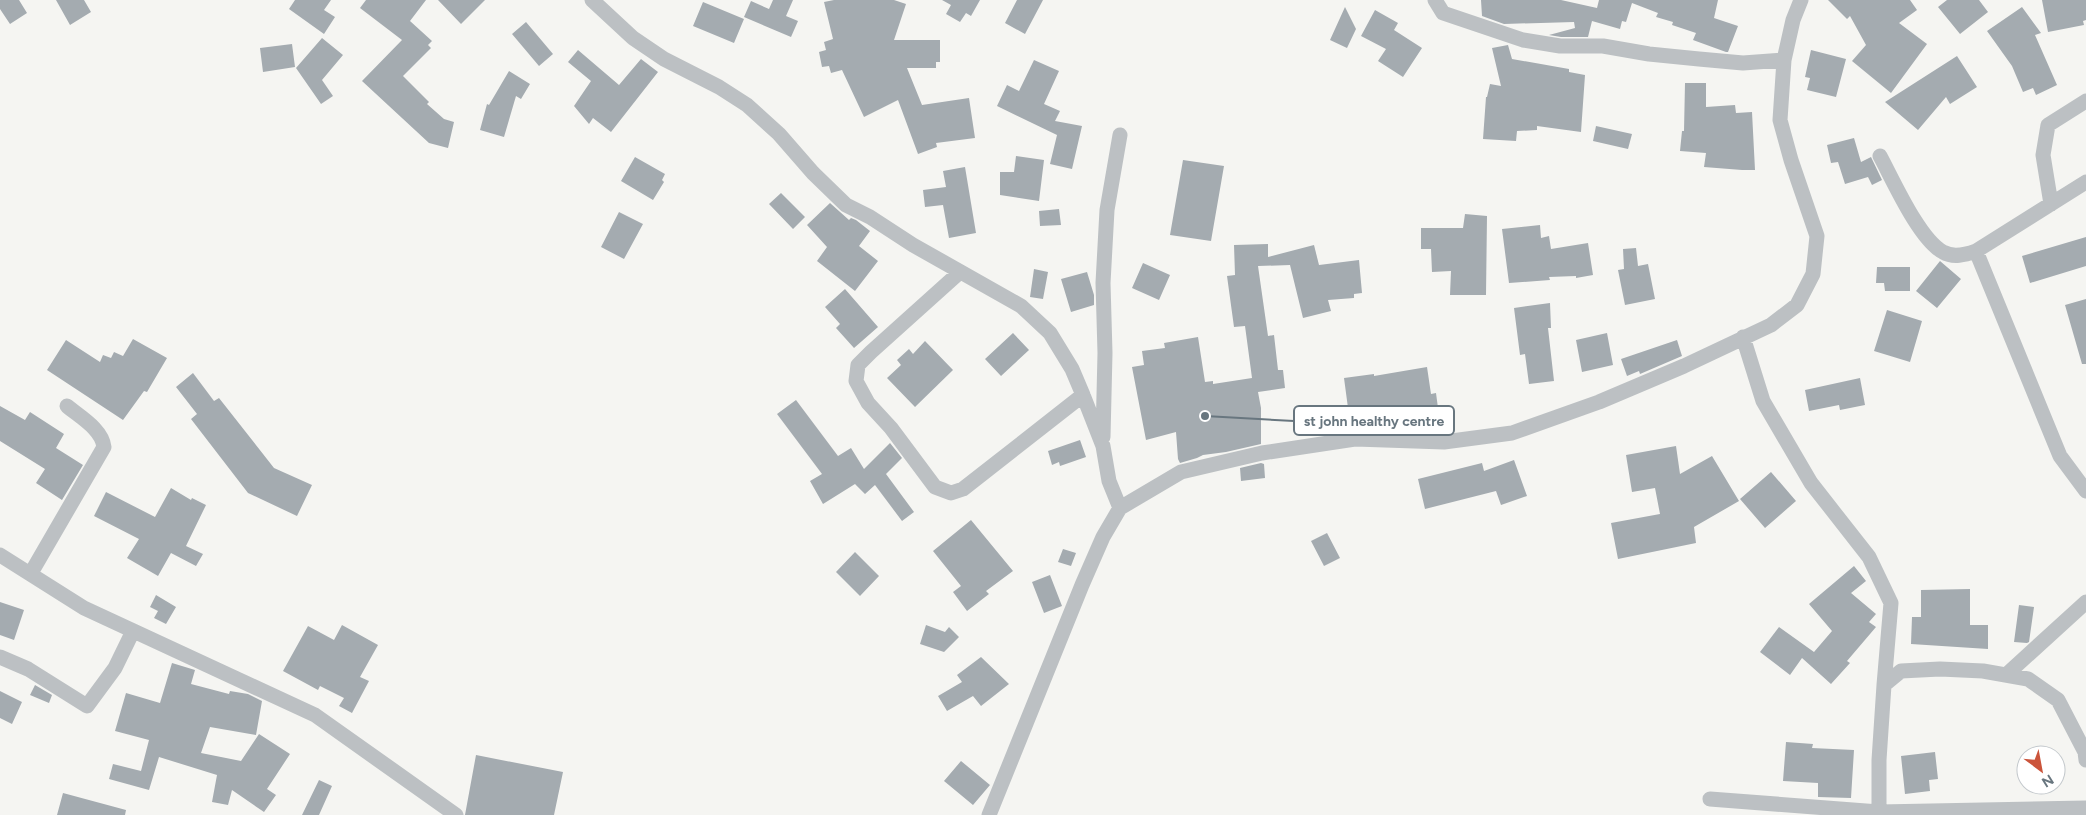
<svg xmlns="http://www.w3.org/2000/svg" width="2086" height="815" font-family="Figtree,sans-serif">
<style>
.building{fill:#a4abb0}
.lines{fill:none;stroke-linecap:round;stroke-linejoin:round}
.minor{stroke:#bcc0c3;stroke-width:15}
.leader{fill:none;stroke:#68767f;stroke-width:2}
.callout-dot{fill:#68767f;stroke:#fff;stroke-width:2}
.callout{fill:#fff;stroke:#68767f;stroke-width:2}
.callout-label{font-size:14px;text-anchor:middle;font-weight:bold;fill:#68767f}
</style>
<rect width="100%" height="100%" fill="#f5f5f2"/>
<path class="building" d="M0,0H19L27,13L10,24L0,9Z
M56,0H84L91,12L70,25Z
M295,0H331L324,10L335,17L324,34L289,9Z
M366,0H426L410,21L432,41L428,45L431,48L403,76L429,102L427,104L444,119L454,122L448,148L429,143L362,81L402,40L360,8Z
M438,0H485L461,24Z
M773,0H793L786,16L798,21L791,37L744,17L751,1L769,9Z
M834,0H894L906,4L894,40H940V62H936V68H907L922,105L969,98L975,138L936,143L937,147L918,154L898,100L864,117L842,70L831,73L829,66L822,67L819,52L826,50L824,42L833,39L824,2Z
M942,0H980L971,16L966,13L960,22L946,14L951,5Z
M1017,0H1043L1025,34L1005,23Z
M1481,0H1561L1597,8L1599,0H1718L1714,18L1738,26L1728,52H1726L1693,40L1696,33L1672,25L1673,22L1656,17L1658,13L1632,3L1626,22L1622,21L1620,29L1592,21L1588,37H1561L1549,35L1575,28L1574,22L1504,24L1482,16Z
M1828,0H1910L1917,10L1899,23L1927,44L1891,93L1852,61L1866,45L1850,16L1847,19Z
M1947,0H1979L1988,12L1960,34L1938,7Z
M2042,0H2086V20L2083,21L2084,25L2048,32Z
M703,2L744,19L734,43L693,26Z
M1345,7L1356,29L1347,48L1330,40Z
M2022,7L2041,33L2035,35L2057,85L2036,95L2033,88L2023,92L2012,66L1987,31Z
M1375,10L1398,23L1394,30L1422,48L1403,77L1378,61L1386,49L1361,36Z
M526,22L553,54L539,66L512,34Z
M322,38L343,55L322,80L333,96L321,104L296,68Z
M292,44L295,67L263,72L260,48Z
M1508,45L1512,59L1569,69V72L1585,75L1581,132L1537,126V130L1517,131L1516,141L1483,139L1486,97H1487L1490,84L1501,86L1492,48Z
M578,50L619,85L641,59L658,72L611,132L593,118L589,124L574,106L591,81L568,62Z
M1811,50L1846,59L1836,97L1807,90L1810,78L1805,77Z
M1957,56L1977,87L1950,104L1946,97L1918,130L1885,102Z
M1034,60L1059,71L1044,104L1060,111L1055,121L1082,126L1072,169L1050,164L1057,135L997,106L1007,85L1019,91Z
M509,71L530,84L521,99L516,96L504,137L480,130L487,104L489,105Z
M1685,83H1706V107L1735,105L1736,113L1752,112L1755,170H1742L1704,167L1706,153L1680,151L1682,131H1684Z
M1596,126L1632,134L1628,149L1593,141Z
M1854,138L1861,162L1871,157L1882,180L1872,185L1868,177L1845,184L1838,162L1831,163L1827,145Z
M1016,156L1044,160L1039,201L1000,195V172H1014Z
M635,157L665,174L662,180L664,182L653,200L621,181Z
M1183,160L1224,166L1211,241L1170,235Z
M965,167L976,233L949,238L943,205L925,207L923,190L946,187L943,171Z
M781,193L805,217L793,229L769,204Z
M830,203L849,220L851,218L856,220L870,231L859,246L878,261L855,291L817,261L827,247L807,225Z
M1059,209L1061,225L1040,226L1039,211Z
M619,212L643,224L624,259L601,247Z
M1465,214L1487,216L1486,295H1450L1451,271L1432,272L1431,249H1421V228H1463Z
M1540,225L1541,238L1549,236L1551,249L1588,243L1593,275L1576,278V276L1549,277L1550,280L1509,283L1502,229Z
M2086,237V266L2030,283L2022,256Z
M1268,244V257L1314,245L1319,265L1359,260L1362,293L1354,294V298L1328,300L1331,311L1303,318L1290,265L1258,266L1268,336L1274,335L1278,370H1283L1285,388L1258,392L1261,408V444L1226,452L1203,455L1197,458L1180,463L1178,459L1176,432L1146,440L1132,367L1144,365L1142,351L1165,348L1164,343L1198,337L1205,382L1213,381V384L1252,378L1245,326L1234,327L1227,276L1235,275L1234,245Z
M1636,248L1638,266L1648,264L1655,299L1625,305L1618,270L1624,269L1623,249Z
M1940,261L1961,279L1937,308L1916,291Z
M1143,263L1170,275L1159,300L1132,288Z
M1877,267H1910V291H1885L1884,283H1876Z
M1034,269L1048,272L1043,299L1030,297Z
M1087,272L1094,295V305L1071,312L1061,279Z
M845,289L878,327L854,348L836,328L840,324L825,307Z
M2086,299V364H2082L2065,305Z
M1550,303L1551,328H1548L1554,381L1529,384L1525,354L1520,355L1514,308Z
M1887,310L1922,321L1910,362L1874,351Z
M1013,333L1029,350L1001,376L985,359Z
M1607,333L1613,365L1582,372L1576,340Z
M133,339L167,358L147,392L144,391L123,420L47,370L66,340L100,362L103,355L111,358L114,352L123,356Z
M1677,340L1682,356L1640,374L1639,371L1627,376L1621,359Z
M925,341L953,370L915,407L887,378L901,365L897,360L909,349L913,354Z
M1427,367L1431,394L1436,393L1440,423L1398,430L1396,417L1350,423L1344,378L1374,374V376Z
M193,373L214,401L219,398L274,468L312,485L297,516L248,493L191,419L197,414L176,387Z
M1860,378L1865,405L1840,410L1839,405L1809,411L1805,390Z
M796,400L838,456L851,448L864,469L890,443L902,458L886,474L914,512L902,521L875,485L865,494L855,484L823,504L810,481L822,474L777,414Z
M0,406L25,420L30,412L64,434L56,448L83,465L62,500L36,483L45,469L0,441Z
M1080,440L1086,457L1060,466L1059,462L1052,465L1048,451Z
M1676,446L1680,474L1712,456L1739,501L1694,527L1696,543L1618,559L1611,523L1660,514L1655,488L1632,492L1626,455Z
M1514,460L1527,496L1501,505L1496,491L1425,509L1418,479L1482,463L1484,471Z
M1261,463L1264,464L1265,478L1241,481L1240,468Z
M1771,472L1796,501L1765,528L1740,499Z
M171,488L191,500L192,498L206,505L186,546L203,554L196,566L171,553L158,576L127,558L139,539L94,516L106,492L155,517Z
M971,520L1013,571L986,591L989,594L967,611L953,592L961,586L933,551Z
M1327,533L1340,558L1324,566L1311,541Z
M1063,549L1076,553L1071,566L1058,562Z
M855,552L879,576L860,596L836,572Z
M1854,566L1866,581L1851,593L1876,614L1869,622L1876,627L1847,661L1850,663L1831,684L1802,658L1790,675L1760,652L1779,627L1814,652L1832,631L1809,604Z
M1050,575L1062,606L1044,613L1032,582Z
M1970,589V625H1988V649L1911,644L1912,617H1921V590Z
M156,595L176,607L166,624L154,618L158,611L150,607Z
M0,602L24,610L14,640L0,635Z
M2019,605L2034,607L2029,642L2027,643L2014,642Z
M342,625L378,645L360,677L369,681L352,713L339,706L344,698L320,686L318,690L283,671L308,626L334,640Z
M926,625L945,632L949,627L959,637L944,652L920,644Z
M981,657L1009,684L981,706L973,696L947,711L938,696L962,682L957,675Z
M172,663L195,670L191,684L229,694L230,691L248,694L262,701L256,735L210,727L201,753L241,761L259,734L290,754L267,789L276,795L264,812L232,790L228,805L212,802L217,775L159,757L149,790L109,779L113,764L141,771L149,740L115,731L126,693L160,703Z
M35,685L52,695L49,703L30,695Z
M0,691L22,702L12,724L0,718Z
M1786,742L1813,744L1812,748L1854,750L1851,798L1818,797V783L1783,781Z
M1935,752L1938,779L1929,780L1930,791L1905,794L1901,756Z
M476,755L563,772L554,815H465Z
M961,761L990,785L973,805L944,781Z
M319,780L332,786L319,815H302Z
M63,793L126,810L125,815H57Z"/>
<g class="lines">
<path class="minor" d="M592,0L633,38L664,59L719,87L747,105L779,134L813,173L846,205L870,217L913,245L1021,306L1050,333L1072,369L1083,395L1103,446L1109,481L1120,508
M1435,0L1443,13L1523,40L1560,46H1603L1649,54L1699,59L1743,63L1784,60
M1880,156C1893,180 1919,239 1943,252C1953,258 1965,255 1976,251L2086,182
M2051,204L2043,155L2048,125L2086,101
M1976,251L2060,456L2086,491
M960,272L871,352L858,365L856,381L868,403L891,428L935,487L951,493L963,489L1083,395
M1743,337L1763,401L1811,483L1869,557L1891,603L1884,685
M1103,437L1105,353L1103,283L1107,210L1120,135
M0,555L84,608L315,715L456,815
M31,573L104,447C102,429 80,417 67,406
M0,657L28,669L87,706L115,668L133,631
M2006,675L2086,602
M1710,799L1879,812L2086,808
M989,815L1082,585L1103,537L1120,508L1181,472L1262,453L1355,439L1444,442L1512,433L1599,402L1684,366L1771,325L1797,305L1813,274L1817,236L1791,160L1780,120L1784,60L1793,20L1801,0
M1879,815V760L1884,685L1901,671L1940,669L1983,671L2028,679L2058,700L2085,752L2086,760"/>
</g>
<path class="leader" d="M1205 416L1294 421"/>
<circle class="callout-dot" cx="1205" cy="416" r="5"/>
<rect class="callout" x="1294" y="406" width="160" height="29" rx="5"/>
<g class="callout-label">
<text x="1374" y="426">st john healthy centre</text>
</g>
<g transform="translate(2041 770) rotate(148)"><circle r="24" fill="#ffffff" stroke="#c3c8cc"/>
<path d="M0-4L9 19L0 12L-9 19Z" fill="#cb543b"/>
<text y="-8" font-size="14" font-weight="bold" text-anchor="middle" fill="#68767f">N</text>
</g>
</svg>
